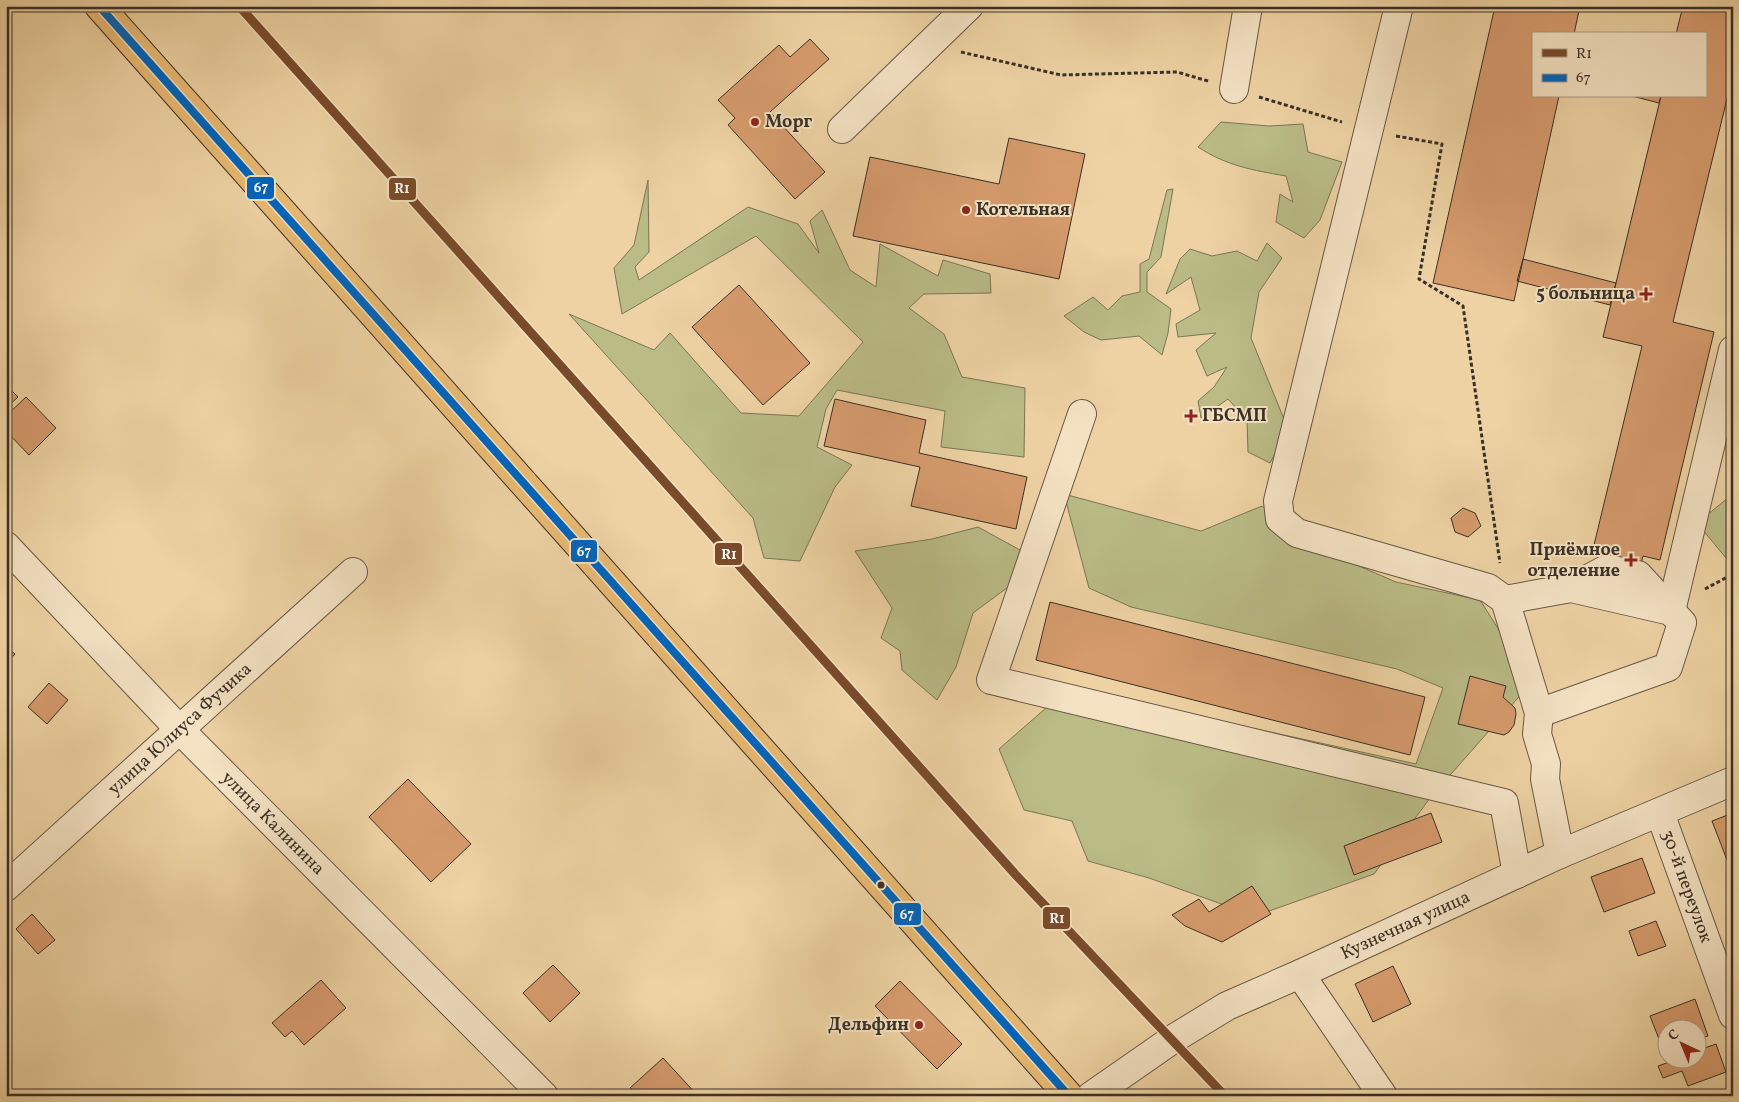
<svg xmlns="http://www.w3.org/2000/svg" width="1739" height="1102" font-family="Vollkorn,serif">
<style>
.green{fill:#babb85;stroke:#7a7656}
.building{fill:#d69b6d;stroke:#3a3027}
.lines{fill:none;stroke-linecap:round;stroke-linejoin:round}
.minor-casing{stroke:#675846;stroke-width:30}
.major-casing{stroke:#3a3027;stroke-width:30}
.path{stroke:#3a3027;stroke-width:3;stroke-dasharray:4 2.5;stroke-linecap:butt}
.minor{stroke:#f4e2c3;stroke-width:28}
.major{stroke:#e7b972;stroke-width:28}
.bus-1-casing{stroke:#f4e2c3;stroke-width:11}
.bus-1{stroke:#0065bd;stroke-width:8}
.rail-1-casing{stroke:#f4e2c3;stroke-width:12}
.rail-1{stroke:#7a4b2a;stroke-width:9}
.poi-dot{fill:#8f2418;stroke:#f4e2c3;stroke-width:2}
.bus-dot{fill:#3a3027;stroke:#f4e2c3;stroke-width:2}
.labels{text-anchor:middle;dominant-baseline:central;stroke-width:4;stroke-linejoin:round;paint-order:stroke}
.poi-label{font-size:18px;font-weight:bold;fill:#3a3027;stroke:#f4e2c3;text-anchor:start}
.street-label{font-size:18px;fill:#3a3027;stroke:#f4e2c3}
.line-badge{stroke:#f4e2c3;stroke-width:2}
.badge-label{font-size:14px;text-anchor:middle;font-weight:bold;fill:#fff}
</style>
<rect width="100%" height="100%" fill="#eed2a3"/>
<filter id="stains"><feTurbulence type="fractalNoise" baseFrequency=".004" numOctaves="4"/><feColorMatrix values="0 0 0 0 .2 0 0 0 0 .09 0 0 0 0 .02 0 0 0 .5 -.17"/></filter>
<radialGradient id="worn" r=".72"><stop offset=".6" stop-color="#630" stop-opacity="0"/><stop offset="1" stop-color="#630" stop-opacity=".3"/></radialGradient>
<path class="green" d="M1221,122L1269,126L1303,124L1308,152L1342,162L1320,220L1304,238L1276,222L1280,194L1293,202L1286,176C1252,170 1227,166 1198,147Z
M648,180L649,252L635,267L639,280L748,207L798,224L819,253L810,221L822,210L850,270L876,287L880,244L938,276L943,260L990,274L991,293L924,294L909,308L944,334L962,377L1025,388L1024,457L941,447L945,411L837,390L826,409L817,447L852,465L835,487L800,561L764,558L753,518L569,314L654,350L670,333L741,413L799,416L863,342L756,236L622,314L614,268L634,245Z
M1173,189L1161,257L1147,272V292L1171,309L1168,333L1162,355L1139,336L1101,340L1084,332L1064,316L1093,297L1108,310L1122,296L1140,292V264L1149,259L1167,190Z
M1267,243L1282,258L1259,292L1251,338L1288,429L1270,463L1248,452L1247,420L1228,399L1201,418L1198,401L1214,387L1227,367L1207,376L1196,350L1216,333L1178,337L1176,324L1200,310L1191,277L1166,294L1180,259L1190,249L1212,256L1237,251L1257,261Z
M1064,494L1201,531L1262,506L1310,545L1396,582L1480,600L1532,682L1430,798L1374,874L1255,916L1149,878L1088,861L1072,821L1024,810L999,749L1046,708L1147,705L1416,764L1443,688L1397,669L1131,607L1089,588Z
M1733,494V556L1726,558L1697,523Z
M978,527L1042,562L973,613L956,667L937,700L902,670L900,651L881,638L892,608L855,551L932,539Z"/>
<path class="building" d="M1495,6H1580L1574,34H1533V96H1559L1514,301L1433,283Z
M1683,6H1733V74L1673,322L1714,332L1660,560L1643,556L1633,597L1602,590L1612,549L1594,545L1642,346L1603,337L1661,96H1705V34H1676Z
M810,39L829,59L770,112L825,172L795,199L728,125L735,118L718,100L779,45L790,57Z
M1632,96H1661L1659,103Z
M1009,138L1085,154L1059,279L853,236L870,157L999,184Z
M1523,259L1616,283L1610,305L1517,281Z
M739,285L810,363L763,405L692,327Z
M6,385L18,397L6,408Z
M26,397L56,428L29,455L6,431V416Z
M835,399L926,420L919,453L1027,477L1016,529L911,506L920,467L824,446Z
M1463,508L1475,513L1481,526L1468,537L1455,532L1451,518Z
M1050,602L1425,697L1410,755L1036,660Z
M6,646L15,654L6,664Z
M1470,676L1506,686L1503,697L1515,708L1516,714L1514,725L1509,732L1504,735L1458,724Z
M49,683L68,700L47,724L28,707Z
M408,779L471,844L431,882L369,817Z
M1431,813L1442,842L1354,875L1344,846Z
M1733,813V857L1727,860L1712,821Z
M1642,858L1655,893L1604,912L1591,877Z
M1252,886L1271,914L1222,942L1185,926L1172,915L1199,899L1209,912Z
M32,914L55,940L38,954L16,929Z
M1656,921L1666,946L1638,956L1629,931Z
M553,965L580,993L550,1022L523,993Z
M1393,966L1411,1004L1373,1022L1355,984Z
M321,980L346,1008L304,1045L292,1031L285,1037L272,1023Z
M900,981L962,1044L937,1069L875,1006Z
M1695,999L1708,1036L1696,1040V1030H1666V1051L1664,1052L1650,1016Z
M1716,1044L1726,1072L1688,1086L1682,1071L1663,1078L1658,1066L1675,1060H1696V1051Z
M663,1058L698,1096H638L630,1088Z
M1733,1090V1096H1718Z"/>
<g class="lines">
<g class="minor-casing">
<g id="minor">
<path d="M1399,6L1278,501L1280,519L1297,533L1488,588L1505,600L1539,713L1537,734L1546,764L1545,779L1560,854"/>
<path d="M1234,89L1248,6"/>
<path d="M842,129L969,6"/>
<path d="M1082,414L991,680L1504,803L1517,874"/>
<path id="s1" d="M6,546L180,730L544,1096"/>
<path d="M1571,588L1607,569L1638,575L1671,611"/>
<path d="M1505,600L1571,588L1671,611L1682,623L1668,667L1539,713"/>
<path d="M1671,611L1733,350"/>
<path id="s2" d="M1660,813L1733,1015"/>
<path id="s3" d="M6,887L353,572"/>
<path d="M1300,974L1383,1096"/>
<path id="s4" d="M1091,1096L1173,1039L1227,1006L1300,974L1560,854L1733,781"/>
</g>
</g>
<g class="major-casing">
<path id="major" d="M99,6L1069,1096"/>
</g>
<path class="path" d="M961,52L1061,75L1177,72L1208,81
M1259,97L1342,122
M1396,136L1442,144L1419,279L1463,306L1500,563
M1705,589L1733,574"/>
<use href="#minor" class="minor"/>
<use href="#major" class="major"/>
<g class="bus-1-casing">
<path id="bus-1" d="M99,6L1069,1096"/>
</g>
<use href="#bus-1" class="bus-1"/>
<g class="rail-1-casing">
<path id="rail-1" d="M239,6L1015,874L1225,1096"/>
</g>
<use href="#rail-1" class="rail-1"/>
</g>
<g class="poi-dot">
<circle cx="755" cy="122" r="5"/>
<circle cx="966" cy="210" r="5"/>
<path d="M1643.5 286.5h5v5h5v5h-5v5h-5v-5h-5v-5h5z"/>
<path d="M1188.5 408.5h5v5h5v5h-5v5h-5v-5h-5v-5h5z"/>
<path d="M1628.5 552.5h5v5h5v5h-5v5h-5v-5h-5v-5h5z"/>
<circle cx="919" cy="1025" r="5"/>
</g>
<circle class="bus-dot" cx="881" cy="885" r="4.5"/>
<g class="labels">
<g class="poi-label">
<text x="765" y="122">Морг</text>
<text x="976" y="210">Котельная</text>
<text x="1635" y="294" text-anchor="end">5 больница</text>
<text x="1202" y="416">ГБСМП</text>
<text x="1620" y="550" text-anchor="end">Приёмное<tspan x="1620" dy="21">отделение</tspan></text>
<text x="909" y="1025" text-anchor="end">Дельфин</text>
</g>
<g class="street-label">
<text stroke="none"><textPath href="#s3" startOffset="235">улица Юлиуса Фучика</textPath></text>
<text stroke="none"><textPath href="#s1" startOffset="385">улица Калинина</textPath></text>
<text stroke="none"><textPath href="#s2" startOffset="78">30-й переулок</textPath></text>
<text stroke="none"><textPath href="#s4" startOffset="359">Кузнечная улица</textPath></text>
</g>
</g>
<g class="line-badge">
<rect x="246" y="176" width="29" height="24" rx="5" fill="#0065bd"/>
<rect x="388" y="177" width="29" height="24" rx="5" fill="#7a4b2a"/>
<rect x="570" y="539" width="28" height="24" rx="5" fill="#0065bd"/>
<rect x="714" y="542" width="29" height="24" rx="5" fill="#7a4b2a"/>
<rect x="893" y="902" width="29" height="24" rx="5" fill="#0065bd"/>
<rect x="1042" y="906" width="29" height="24" rx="5" fill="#7a4b2a"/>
</g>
<g class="badge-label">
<text x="261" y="192">67</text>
<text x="402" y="193">R1</text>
<text x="584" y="556">67</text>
<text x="729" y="559">R1</text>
<text x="907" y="919">67</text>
<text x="1057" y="923">R1</text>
</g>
<rect width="1739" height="1102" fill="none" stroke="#eed2a3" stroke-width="25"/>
<rect x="8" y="8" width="1724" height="1087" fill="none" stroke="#3a3027" stroke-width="2.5"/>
<rect x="12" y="12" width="1714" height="1077" fill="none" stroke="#3a3027"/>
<rect x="1532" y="32" width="175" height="65" fill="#f4e2c3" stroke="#aa9b85"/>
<rect x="1542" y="49" width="25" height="8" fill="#7a4b2a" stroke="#aa9b85"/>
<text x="1576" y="58" font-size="15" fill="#3a3027">R1</text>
<rect x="1542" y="74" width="25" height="8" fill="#0065bd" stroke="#aa9b85"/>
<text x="1576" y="82" font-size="15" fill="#3a3027">67</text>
<g transform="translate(1682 1044) rotate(316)"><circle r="24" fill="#f4e2c3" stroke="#aa9b85"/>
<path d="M0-4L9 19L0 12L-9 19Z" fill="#8f2418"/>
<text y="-8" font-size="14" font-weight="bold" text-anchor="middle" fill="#3a3027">С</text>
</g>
<rect width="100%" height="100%" filter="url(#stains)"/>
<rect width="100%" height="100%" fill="url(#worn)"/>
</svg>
